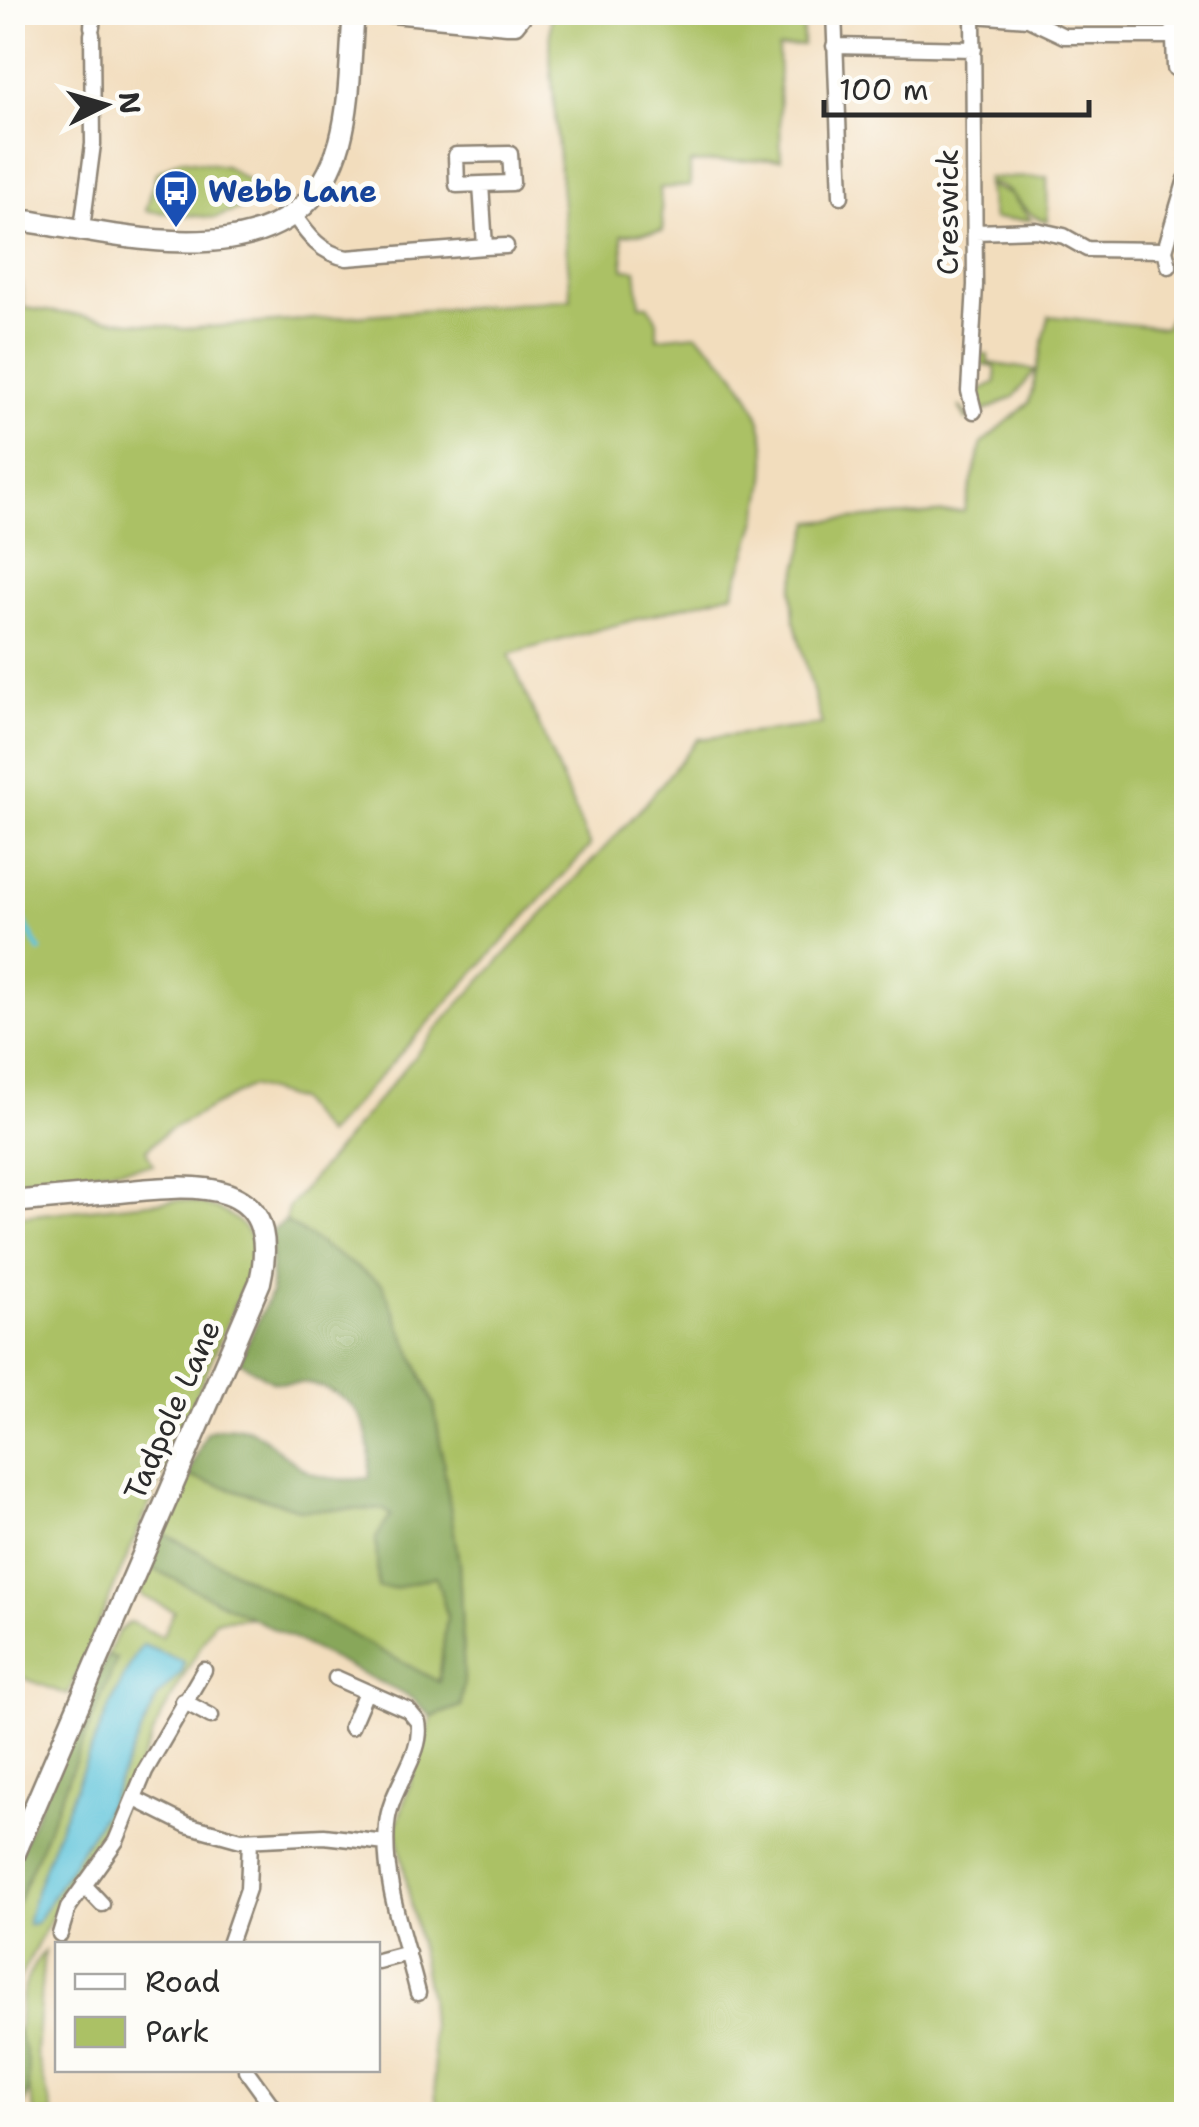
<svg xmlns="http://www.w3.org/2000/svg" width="1199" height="2127" font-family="'Shantell Sans',sans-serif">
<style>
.green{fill:#abc165;stroke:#6b7648;stroke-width:2.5}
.forest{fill:#88a75a;stroke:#5a6942;stroke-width:2.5}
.water{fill:#5ec4db;stroke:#447883;stroke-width:2.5}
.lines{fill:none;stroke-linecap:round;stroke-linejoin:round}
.stream{stroke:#5ec4db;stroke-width:5}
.street-casing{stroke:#8e8474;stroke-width:19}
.secondary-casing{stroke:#8e8474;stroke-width:25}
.street{stroke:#fff;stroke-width:14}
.secondary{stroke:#fff;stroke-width:20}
.labels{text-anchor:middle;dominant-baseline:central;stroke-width:10;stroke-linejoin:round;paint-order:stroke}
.transit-label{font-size:30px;font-weight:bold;fill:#164399;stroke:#fdfcf7;text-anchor:start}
.street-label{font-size:30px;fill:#2b2b2b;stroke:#fdfcf7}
</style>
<rect width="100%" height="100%" fill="#fdfcf7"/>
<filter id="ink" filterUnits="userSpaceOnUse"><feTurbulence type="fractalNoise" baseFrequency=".01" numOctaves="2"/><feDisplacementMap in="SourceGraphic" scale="20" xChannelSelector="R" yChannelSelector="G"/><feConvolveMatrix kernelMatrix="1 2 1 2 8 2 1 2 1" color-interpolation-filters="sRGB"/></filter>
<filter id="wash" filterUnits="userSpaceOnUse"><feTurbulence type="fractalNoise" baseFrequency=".0048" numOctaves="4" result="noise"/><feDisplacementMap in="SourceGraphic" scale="40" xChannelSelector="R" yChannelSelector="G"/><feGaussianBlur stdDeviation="2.25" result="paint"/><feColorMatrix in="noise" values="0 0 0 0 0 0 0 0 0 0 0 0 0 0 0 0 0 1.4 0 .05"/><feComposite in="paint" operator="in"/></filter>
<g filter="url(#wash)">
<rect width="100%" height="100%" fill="#f2ddbd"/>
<path class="green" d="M551,13H803V45L778,48L781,159L690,163V186L660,188L663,231L622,235L624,269L636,270L640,305H648L657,321V338L697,334C795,422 771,483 733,593L509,654L590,846L326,1135L297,1100L251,1086L167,1131L146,1150L153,1165L13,1181V231L24,308L184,329L571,299L550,58Z
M181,159L225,166L274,197L215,218L146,211L156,173Z
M1047,177L1048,221C1020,217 1017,185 987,183V178Z
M987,185L1010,194L1031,220L993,219Z
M1186,277V2114H437L429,1996L396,1827L432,1717L461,1706L464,1679L459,1564L434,1404L382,1284L285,1221L288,1208L449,1015L647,802L698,739L822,725L794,620L792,590L811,522L964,511L982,443L1029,403L1049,316L1165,328Z
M976,353L988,355V363L1035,370L1014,397L966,420L959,406L969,417L981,413L977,392L996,382L995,367L982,365Z
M178,1200C213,1204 255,1218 255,1258L68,1695L13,1674V1217Z
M188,1476L302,1510L383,1509L392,1516L396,1588L436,1575L447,1615L439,1682L163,1533Z
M146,1565L257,1617L215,1620L161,1717L112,1825L55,1911L13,1991L15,1909L116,1659L107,1656L118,1632L130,1622L162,1637L174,1611L142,1596L139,1581Z
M44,1951L36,2053L53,2114H35C20,2060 5,1997 44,1951Z"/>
<path class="forest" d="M285,1221L382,1284L434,1404L459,1564L464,1679L461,1706L432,1717L413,1699L146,1565L163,1533L439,1682L447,1615L436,1576L396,1588H378L376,1538L391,1515L383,1509L302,1510L188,1476L207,1432C257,1417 262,1441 299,1466C321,1481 344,1481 369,1478C373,1431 363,1397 311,1384C298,1381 284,1386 272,1381C261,1376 250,1367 239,1361L271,1293L272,1231Z
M107,1656L117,1659L15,1909L13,1925V1874L25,1838Z
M12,2024C28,2044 33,2084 23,2107L13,2111Z"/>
<path class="water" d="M143,1645L184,1662L182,1672L158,1696L102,1816L37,1922L28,1925C24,1905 125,1659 143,1645Z"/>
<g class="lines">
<path class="stream" d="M1182,320L1186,302
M12,900L40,951"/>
</g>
</g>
<g filter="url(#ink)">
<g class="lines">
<g class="street-casing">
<path id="street" d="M202,12H248
M361,12L507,26H516L527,12
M834,12L841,196
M973,12L975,285L969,391L974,411
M1173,12L1175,68
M973,15L1028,19L1064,36H1173
M92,27L93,12
M834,46L974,49
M293,214C308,235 320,253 347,258L485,247L481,184L457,185L456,155L510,154L512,183L481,184
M82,228L93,144L92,34
M975,232L1036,230L1064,236L1087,249L1165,250
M485,247L506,246
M1169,266L1165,250L1186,179
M336,1678L408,1710L418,1722C425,1754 389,1789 387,1825C382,1881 405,1939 418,1993
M183,1701L211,1716
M351,1727L366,1692
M135,1799L187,1825L241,1840L324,1836L386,1843
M84,1885L102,1904
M60,1934L68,1908L116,1841L145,1771L204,1670
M229,1944L248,1889L250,1841
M378,1961L408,1953
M246,2070L278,2114"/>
</g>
<g class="secondary-casing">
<path id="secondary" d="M12,219C121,233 299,290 340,142C351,101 350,55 354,12
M12,1202C48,1199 84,1195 120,1192C195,1184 284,1175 260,1282L12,1860"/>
</g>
<use href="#street" class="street"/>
<use href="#secondary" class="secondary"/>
</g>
</g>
<defs>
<g id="bus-pin" transform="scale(2.25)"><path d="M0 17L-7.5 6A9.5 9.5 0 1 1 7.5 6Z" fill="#1a4fb4" stroke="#fdfcf7"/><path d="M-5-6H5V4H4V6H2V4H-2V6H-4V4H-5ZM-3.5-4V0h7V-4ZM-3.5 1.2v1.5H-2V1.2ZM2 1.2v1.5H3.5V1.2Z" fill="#fff"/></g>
</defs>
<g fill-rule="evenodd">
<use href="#bus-pin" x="176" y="191"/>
</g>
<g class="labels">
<g class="transit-label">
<text x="208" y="191">Webb Lane</text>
</g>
<g class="street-label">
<text transform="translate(947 212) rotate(-90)">Creswick</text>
<text transform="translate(172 1410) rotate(-66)">Tadpole Lane</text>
</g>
</g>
<rect width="1199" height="2127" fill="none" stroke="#fdfcf7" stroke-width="50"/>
<rect x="55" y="1942" width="325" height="130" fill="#fdfcf7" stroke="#a9a8a5" stroke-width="2.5"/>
<rect x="75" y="1974" width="50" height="15" fill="#ffffff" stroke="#a9a8a5" stroke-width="2.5"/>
<text x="145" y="1992" font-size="30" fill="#2b2b2b">Road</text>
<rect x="75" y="2017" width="50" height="30" fill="#abc165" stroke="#a9a8a5" stroke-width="2.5"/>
<text x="145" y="2042" font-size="30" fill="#2b2b2b">Park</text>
<g transform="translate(105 105) rotate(85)" stroke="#fdfcf7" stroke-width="8" paint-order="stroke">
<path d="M0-8L18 38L0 25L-18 38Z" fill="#2b2b2b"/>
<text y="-15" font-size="28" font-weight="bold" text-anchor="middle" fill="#2b2b2b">N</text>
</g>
<path d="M824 100v15h265v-15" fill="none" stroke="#2b2b2b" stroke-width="5"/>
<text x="839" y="100" font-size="30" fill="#2b2b2b" stroke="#fdfcf7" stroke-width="8" paint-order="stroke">100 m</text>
</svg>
